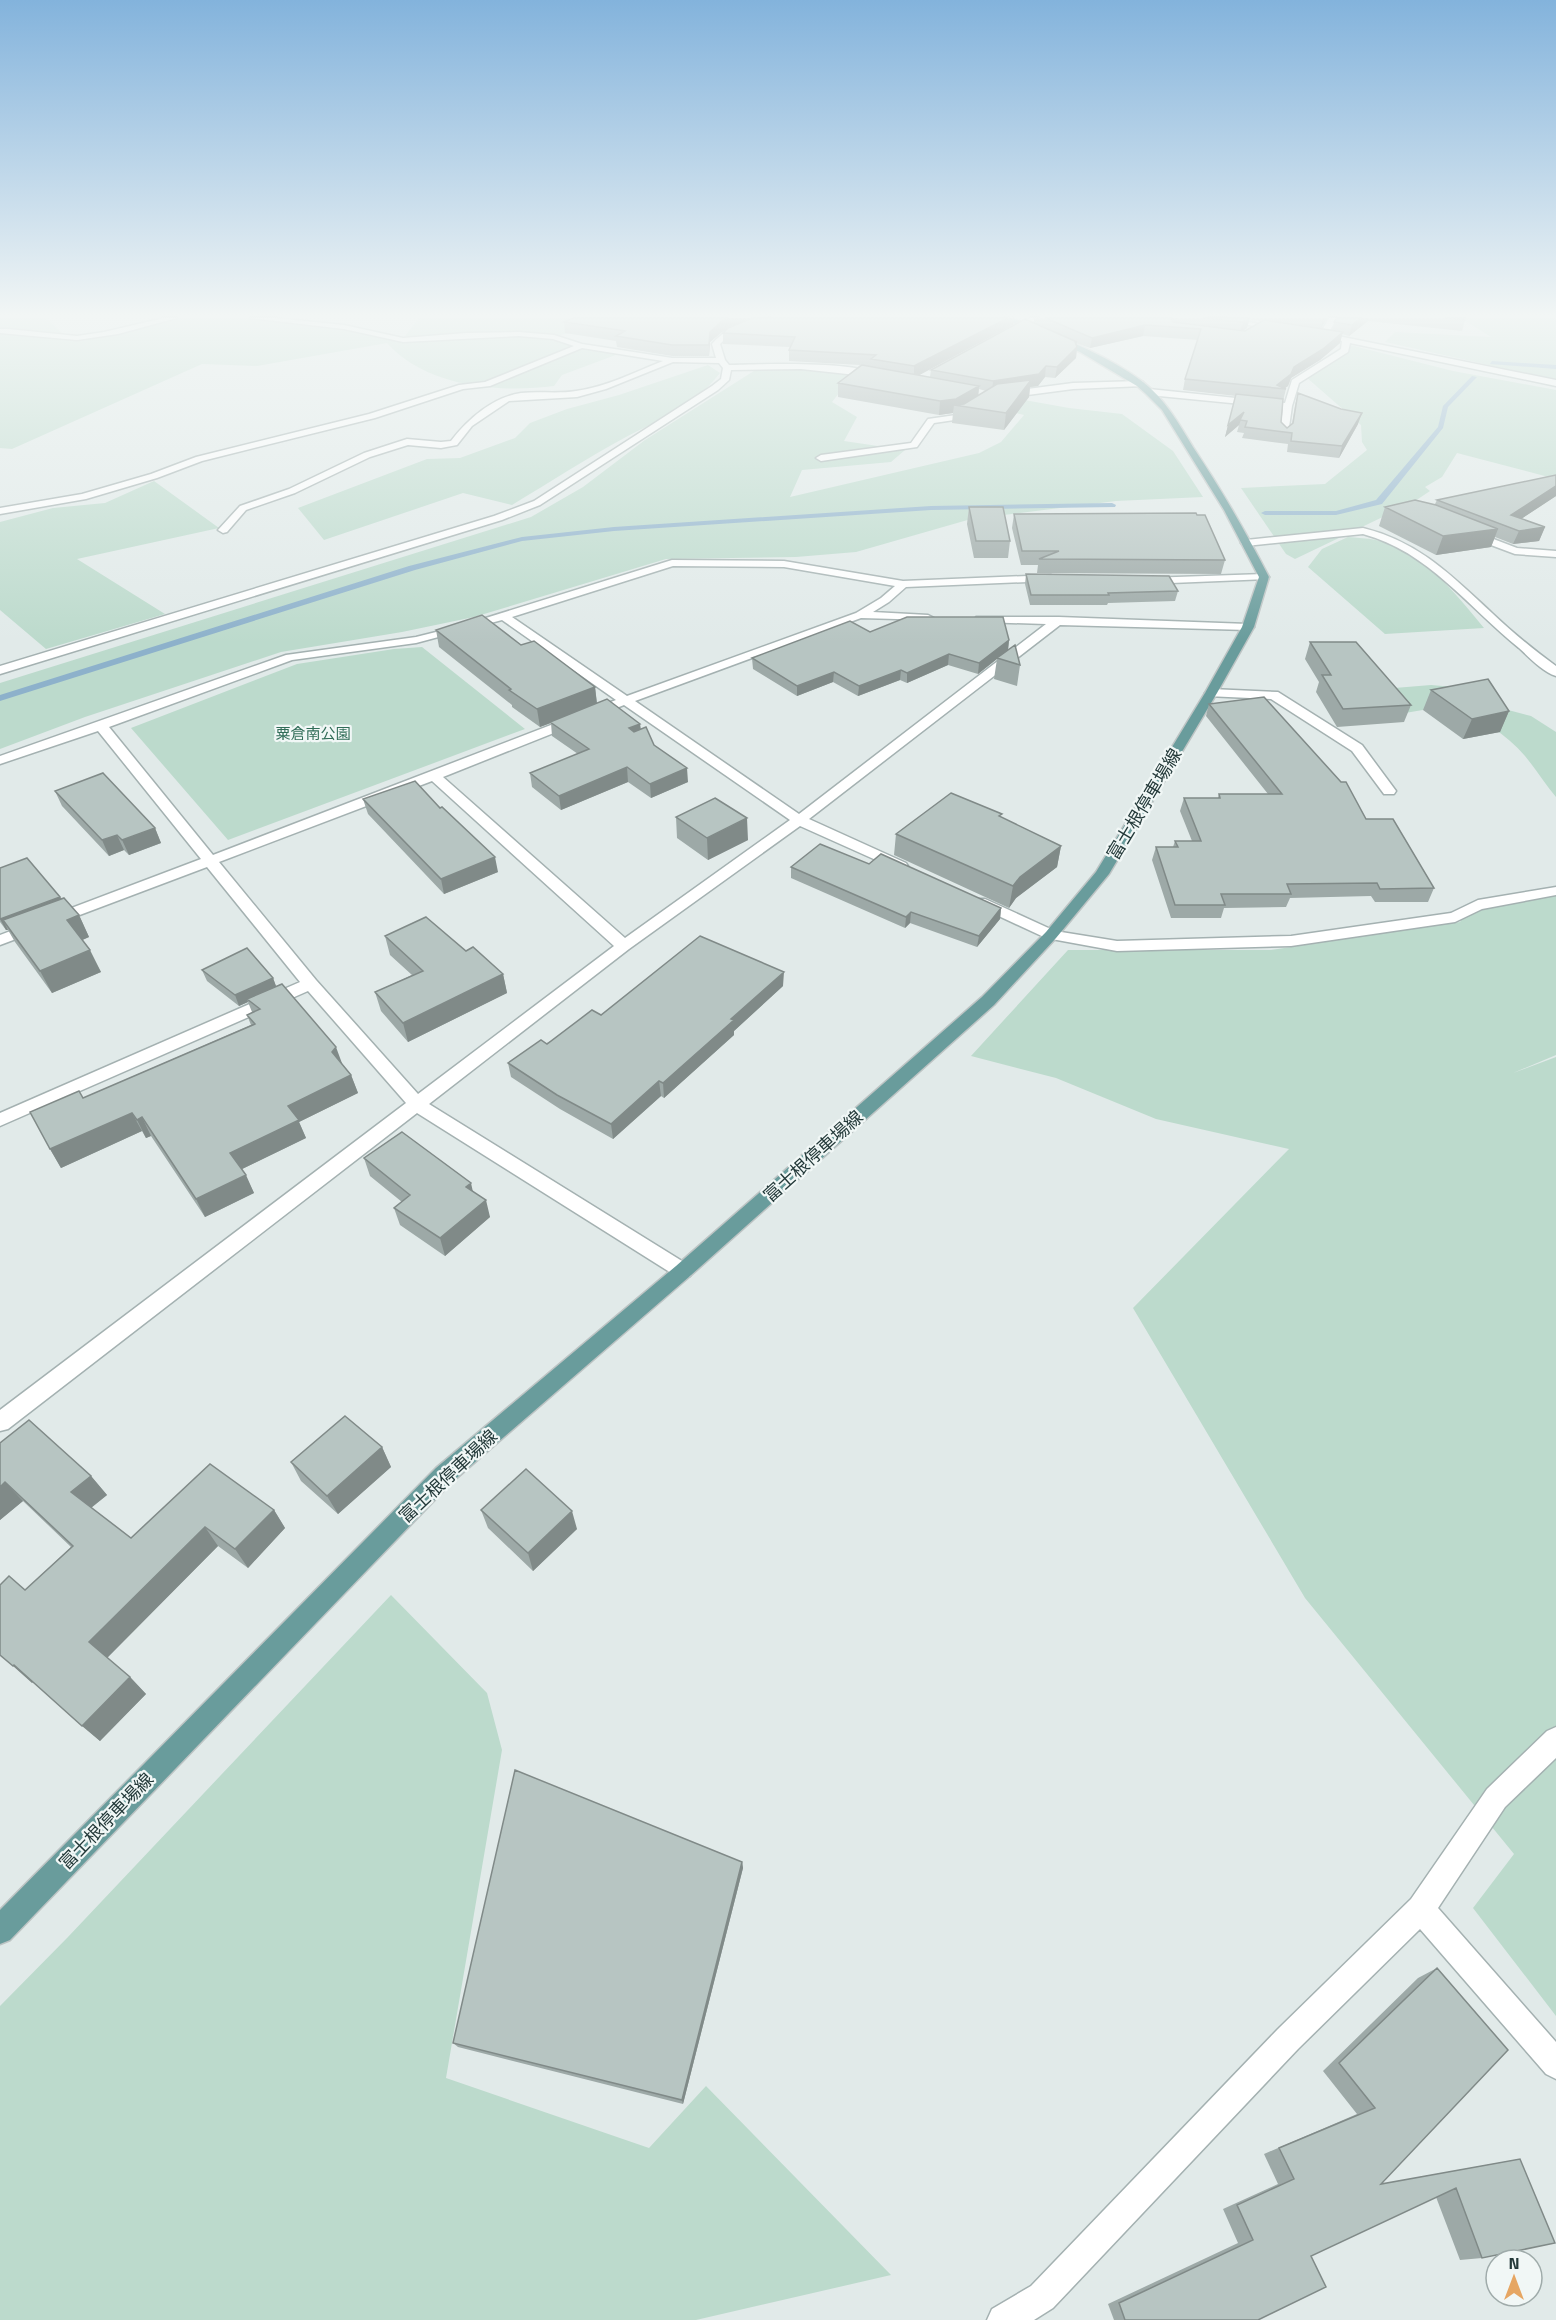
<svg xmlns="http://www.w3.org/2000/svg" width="1556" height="2320" font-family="'Titillium Web','Noto Sans JP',sans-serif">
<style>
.green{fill:#bcdacc}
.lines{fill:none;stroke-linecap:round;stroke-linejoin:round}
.stream{fill:#8db1cb;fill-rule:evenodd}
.minor-casing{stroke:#a4b1b1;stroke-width:3}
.major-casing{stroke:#bdc4c4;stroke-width:3}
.minor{fill:#fff;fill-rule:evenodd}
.major{fill:#699c9c;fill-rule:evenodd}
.wall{fill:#9da9a7;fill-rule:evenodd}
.shaded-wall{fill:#808a88}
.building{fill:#b7c5c2;stroke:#808a88;stroke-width:1.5}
.labels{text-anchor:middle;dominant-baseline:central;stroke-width:4.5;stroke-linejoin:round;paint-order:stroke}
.far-park-label{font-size:15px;fill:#316d58;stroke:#f1f7f6}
.street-label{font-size:18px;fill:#233939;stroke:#f1f7f6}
</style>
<rect width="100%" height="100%" fill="#e1eae9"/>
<path class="green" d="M0,318H46L64,335L35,333L73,340L173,318H254L337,326L400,342L448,336H405L419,318H624L607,325L551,337L621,353L562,375L554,386C498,393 427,387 387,343L257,366L202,364L12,449L0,448Z
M1461,318H1556V380L1385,342L1395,332L1491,337Z
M1346,344L1453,371L1556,390V479L1457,453L1442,477L1425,487L1430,491L1412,503L1295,559L1286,554L1241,488L1325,484L1367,450L1362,442L1361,425L1306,377Z
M708,365L720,373C694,407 662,418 626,437C587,458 550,482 512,505L463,493L324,540L298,508L427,459L460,458L515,438L530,423L567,409L619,395Z
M757,369H798L860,377L843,388L832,402L857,417L844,441L905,450L891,462L802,470L790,497L979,453L1001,442L1024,415L992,407L1013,398L1069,408L1122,414L1173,451L1203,497L1116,501L971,519L856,552L796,557L666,559L474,617L402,632L281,652L85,717L0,749V683L531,517L583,487L645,440Z
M154,481L219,528L77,559L165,614L46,649L0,610V522L53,508L105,503Z
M1348,537C1357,538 1367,538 1376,540C1423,551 1455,593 1484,628L1385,634L1308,567L1322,549Z
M422,647L525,729L228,840L131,728L297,664L394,649Z
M1431,685L1454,687L1497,707L1531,716L1556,732V797C1545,784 1535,768 1525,756C1506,734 1481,720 1458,704L1405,713L1346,692Z
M1556,891V1055L1513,1073L1556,1057V2016L1473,1908L1514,1854L1305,1598L1133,1308L1289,1149L1156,1119L1056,1078L971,1056L1068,950H1271L1460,922L1470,906Z
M391,1595L487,1693L502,1750L446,2078L649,2148L706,2086L891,2275L696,2320H0V2006L68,1937Z"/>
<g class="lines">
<path class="stream" d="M1492,361L1556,365V369L1490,364Z
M1472,376L1477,377L1448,407L1443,428L1382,504L1336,515H1265L1261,513L1265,511H1336L1376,500L1438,427L1443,406Z
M1112,503L1116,505L1115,507L931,510L614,531L522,541L415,570L0,701V695L409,566L522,537L614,527L931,506Z"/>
<g class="minor-casing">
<path id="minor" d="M164,318H177L118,334L77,340L0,333V329H8L77,336L104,332Z
M250,318H275L344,325L403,338L466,333L519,332L554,335L582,344L672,358H716L712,344C724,329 751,318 771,318L727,337L720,344L725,360L729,365C759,364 857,361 879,375L875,377L801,369L731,370L729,380L718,390L540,505L502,520L0,674V666L494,516L534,501L712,386L721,379L723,368L719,363L673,362L606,389L577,397L509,401L472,426L457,445L441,448L408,445L370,457L295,493L246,510L227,532L223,533L218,530L240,506L289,489L364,453L407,439L441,442L451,441C468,419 493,397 521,393C539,391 558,394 576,391C606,387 635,372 663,361L582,348L490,386L463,389L375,418L202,461L157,478L86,499L0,514V508L82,494L151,474L196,457L369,414L459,385L485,382L574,346L553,339L519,336L403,342L344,329Z
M1030,318H1040L1011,334L1004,332Z
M1208,318H1226L1282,328L1278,330Z
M1329,318H1337L1328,334L1556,380V386L1350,343L1348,352L1299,383L1292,406L1288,434L1284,437L1280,434L1283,408L1149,395L1145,392L1149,389L1285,403L1292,380L1341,349L1342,341L1313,334L1321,332Z
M1140,381L1143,382V386L1073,389L1005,398L1001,395L1005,392L1073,383Z
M974,407L977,408V412L961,419L934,423L917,447L821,461L816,458L821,455L911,443L928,419L956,415Z
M1363,528C1419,542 1451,575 1492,613C1512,632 1534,650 1556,666V676C1543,672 1529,657 1519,648C1469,608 1428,551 1363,534L1246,546L1241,543L1246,540Z
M1467,532H1475L1517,548L1556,551V557L1515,554L1467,536Z
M672,560L784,561L903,581L1051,575L1056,578L1051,581L906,587L889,602L873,612L928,615L934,618L932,620L861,618L635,701L799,814L1046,624L980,622L976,621V617H1059L1248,624L1254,627L1248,630L1060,625L809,819L906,863L908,866L906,869H896L800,826L629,949L429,1104L690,1266L693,1271L690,1276L683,1279L676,1276L417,1113L8,1429L0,1431V1410L406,1103L308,991L0,1126V1113L300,982L207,867L0,945V935L201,859L98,731L0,764V756L286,655L416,637L460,626ZM673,566L784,567L895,586L881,598L856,613L627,696L512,617ZM502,620L616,700L213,855L109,727L292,660L416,643ZM624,705L790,820L625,938L443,777ZM432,781L614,946L418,1094L316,980L219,862Z
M1264,574L1269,577L1268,579L1147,584L1142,581L1147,578Z
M1211,689L1278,692L1362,745L1396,791L1394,794H1384L1352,751L1271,699L1207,696L1205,693Z
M1556,887V895L1482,909L1455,922L1291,946L1117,951L1046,938L975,905L973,902L975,899H985L1055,931L1117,941L1291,936L1451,913L1478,900Z
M1556,1727V1758L1505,1807L1438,1908L1556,2042V2079L1546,2074L1420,1929L1298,2049L1053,2308L1034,2320H987L992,2309L1031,2286L1278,2029L1411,1899L1487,1789L1547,1731Z"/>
</g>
<g class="major-casing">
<path id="major" d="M1002,318H1012C1057,336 1104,353 1143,382C1165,399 1179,424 1193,447C1221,489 1246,532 1269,577L1254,627L1217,693L1109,874L1056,938L994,1005L690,1276L452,1482L10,1940L0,1944V1910L436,1468L676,1266L982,997L1046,932L1096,872L1205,693L1242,627L1259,577L1224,510L1162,410L1146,394L1137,386L1080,352Z"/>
</g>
<use href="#minor" class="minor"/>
<use href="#major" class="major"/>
</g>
<path class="wall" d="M1014,318L919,375L930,377L931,370L1034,323V318H1327L1320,329L1332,330L1337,318H1465V320L1462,331L1368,321L1349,336L1342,334L1340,343L1320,360L1291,378L1288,386L1285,388L1286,389L1283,401L1281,422L1287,428L1292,424L1295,405L1298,393L1358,424L1339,458L1287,452L1288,444L1242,438L1244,433L1237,432L1239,425L1225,437L1236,396L1183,390L1185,379L1198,340L1143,336L1090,348L1076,343V345L1077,347L1076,358L1055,378L1045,377L1038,386L1030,387L1029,397L1004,430L952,423L953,413L939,415L838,397V383L860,365L789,361V350L790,347L723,344V333L726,330L722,332L710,342L709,356H672L617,347L616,341L565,333L564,322ZM1249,319L1262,321L1245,331H1243L1247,328ZM979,389L986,391L978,395Z
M1556,496L1521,519L1545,527L1539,541L1513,544L1495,537L1491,547L1436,555L1379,526L1385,507L1435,504L1437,500Z
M969,507L1010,541L1008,558H974L967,524Z
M1014,514L1225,560L1221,574L1037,573L1038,565H1021L1012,528Z
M1026,574L1178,591L1175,601L1108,603L1107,605H1030L1025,584Z
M436,630L521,645L595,687L597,703L640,724L641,729L654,745L688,782L651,798L628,782L561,810L532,787L530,773L578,754L552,736L551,723L540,727L512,707V705L439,647Z
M870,632L1009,640L1008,650L1020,665L1017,686L994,679L997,659L978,674L948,665L907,683L900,680L858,696L833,682L797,696L753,669L752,658Z
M1310,642L1411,705L1404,722L1337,727L1316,692L1319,682L1305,659Z
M1431,690L1509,711L1500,732L1463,739L1423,710Z
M1209,704L1366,819L1434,888L1428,902H1375L1371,896L1290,898L1286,907L1224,908L1221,918H1171L1152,860L1156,847H1173L1175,841H1192L1180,811L1184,798H1218L1219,794H1268L1206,716Z
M55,791L155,828L161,843L129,855L124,850L109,856L62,806Z
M363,799L498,872L444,894L368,814Z
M676,817L748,840L708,860L677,838Z
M1001,817L1061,846L1057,867L1016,898L1009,908L894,855L896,834Z
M869,864L1001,908L1000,919L977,947L910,923L905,928L791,878V867Z
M0,868L60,897L79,915L89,937L82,940L101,972L52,993L15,942L8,930H6L0,922Z
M385,936L466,951L503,974L507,993L408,1042L381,1011L375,992L412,975L390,955Z
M202,970L273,978L276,986L351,1075L358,1093L299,1122L306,1138L242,1169L254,1193L205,1217L151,1136L146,1138L142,1131L61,1168L50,1149L83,1098L251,1025L247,1015L252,1012L248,1002L239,1006L207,981Z
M783,986L734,1031V1035L664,1098L661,1096L613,1139L560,1109L511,1077L508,1063L601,1015Z
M364,1158L473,1191L490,1217L445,1256L400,1225L394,1208L402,1202L370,1176Z
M0,1443L91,1476L107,1495L91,1508L131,1538L274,1510L285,1528L248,1568L218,1546L107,1658L130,1677L146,1694L100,1741L33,1682L32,1683L25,1590L71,1547L23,1501L0,1520Z
M382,1447L391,1467L338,1514L301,1481L291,1462Z
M481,1510L577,1529L533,1571L488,1528Z
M742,1862L743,1868L683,2104L458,2047L453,2043Z
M1437,1968L1381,2184L1520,2159L1482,2258L1460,2260L1436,2197L1311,2256L1258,2320H1114L1108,2304L1238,2243L1223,2209L1278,2184L1264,2154L1357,2114L1323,2071L1418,1978Z"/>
<path class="shaded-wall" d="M729,318H759L746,320L722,332L710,342L709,356V345L710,332L722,321Z
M1008,318H1014L1013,325L914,378V366Z
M1172,318H1177L1175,326L1171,319Z
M1250,318L1247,328L1240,333L1243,322Z
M1323,318H1327L1320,330Z
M1361,318H1369L1368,321L1349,336L1352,325Z
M1145,325L1143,336L1090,348L1092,338Z
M1343,332L1340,343L1320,360L1291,378L1288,386L1284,389L1277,385L1294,367Z
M1075,342H1077L1075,349L1077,347L1076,358L1055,378L1057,367Z
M1046,366L1045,377L1038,386L1030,387L1029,397L1004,430L1006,413L992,392L993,381Z
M979,386L978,399L965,407L954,405L953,413L939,415L940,401Z
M1244,412L1239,425L1225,437L1228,425Z
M1362,413L1358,424L1339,458L1342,446Z
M1556,486V496L1509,527L1511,515Z
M1545,527L1539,541L1513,544L1519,531Z
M1498,529L1491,547L1436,555L1443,536Z
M1009,640L1008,650L978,674L979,663Z
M949,654L948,665L907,683V673Z
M901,670L900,680L858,696L859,686Z
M834,672L833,682L797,696V686Z
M595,687L597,705L540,727L537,709Z
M1509,711L1500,732L1463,739L1472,719Z
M640,724L641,739L629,728Z
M627,767L628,782L561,810L559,796Z
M687,768L688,782L651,798L650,784Z
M747,818L748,840L708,860L707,838Z
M155,828L161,843L129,855L122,840Z
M117,835L124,850L109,856L102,840Z
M1061,846L1057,867L1016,898L1009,908L1013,886L1020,877Z
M495,857L498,872L444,894L441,879Z
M60,897L66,908L3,920L8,930H6L0,919Z
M1001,908L1000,919L977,947L979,936Z
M911,912L910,923L905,928L906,917Z
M79,915L89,937L78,942L67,920Z
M90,950L101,972L52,993L40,971Z
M784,972L783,986L734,1031V1035L664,1098L663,1083L731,1019Z
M503,974L507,993L408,1042L403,1023Z
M273,978L277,989L247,999L248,1002L239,1006L235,995Z
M336,1047L343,1066L332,1052Z
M351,1075L358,1093L299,1122L306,1138L238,1171L230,1153L288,1106Z
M659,1081L661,1096L613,1139L611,1124Z
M132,1113L142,1131L61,1168L50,1149Z
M142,1117L151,1136L146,1138L137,1120Z
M246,1175L254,1193L205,1217L196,1199Z
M471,1183L475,1201L466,1187Z
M486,1200L490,1217L445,1256L440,1238Z
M382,1447L391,1467L338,1514L327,1496Z
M91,1476L107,1495L87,1511L71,1492Z
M5,1482L23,1501L0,1520V1487Z
M274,1510L285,1528L248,1568L235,1549Z
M572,1511L577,1529L533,1571L528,1553Z
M205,1527L218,1546L106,1659L89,1642Z
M14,1665L33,1681L32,1683L13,1666Z
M130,1677L146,1694L100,1741L82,1726Z
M742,1862L743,1868L683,2104L682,2100Z"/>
<path class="building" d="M573,318H729L722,321L710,332L709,345H672L616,336L625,331L564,322Z
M752,318H1008L914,366L871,359L876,355L789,350L795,337L723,333L728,328Z
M1045,318H1172L1171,319L1173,322L1245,331L1264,320L1343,332L1323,349L1294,367L1291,374L1277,385L1286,389L1185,379L1201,329L1145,325L1092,338Z
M1203,318H1249L1243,322Z
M1337,318H1361L1352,325L1334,322Z
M1445,318H1465V320Z
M1025,319L1077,342H1075L1077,347L1057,367L1046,366L1039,374L993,381L931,370Z
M862,365L979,386L956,399L940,401L838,383Z
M1031,380L1006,413L954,405L964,404L997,384Z
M1298,393L1341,409L1362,413L1342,446L1291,441L1292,433L1245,427L1247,421L1240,420L1244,412L1228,425L1236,394L1283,399L1281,422L1287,428L1293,423Z
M1556,475V486L1511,515L1545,527L1519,531L1437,500Z
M1415,500L1436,505L1498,529L1443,536L1385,507Z
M969,507H1003L1010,541H976Z
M1196,513L1197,515H1205L1225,560L1039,559L1059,551H1022L1014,514Z
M1026,574L1169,576L1178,591L1108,593L1109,595H1031Z
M482,615L521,645L534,641L595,687L537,709L509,690L511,689L436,630Z
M907,617H1003L1009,640L979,663L949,654L907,673L901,670L859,686L834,672L797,686L752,658L850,621L870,632Z
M1310,642H1356L1411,705L1343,709L1322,675H1331Z
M1015,645L1020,665L997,658Z
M1488,679L1509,711L1472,719L1431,690Z
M1264,697L1341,782H1346L1366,819H1393L1434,888L1380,889L1377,883L1287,884L1291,894H1221L1225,905H1175L1156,847H1178L1175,841H1201L1184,798H1220L1219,794H1282L1209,704Z
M607,699L640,724L629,728L634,732L646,727L654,745L687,768L650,784L627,767L559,796L530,773L589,749L550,722Z
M103,773L155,828L122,840L117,835L102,840L55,791Z
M415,781L440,808L442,807L495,857L441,879L363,799Z
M951,793L1002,814L999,816L1061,846L1020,877L1013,886L896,834Z
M715,798L747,818L707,838L676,817Z
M820,844L869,864L881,854L1001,908L979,936L911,912L906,917L791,867Z
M27,858L60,897L0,919V868Z
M64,898L79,915L67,920L90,950L40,971L3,920Z
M426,917L466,951L473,947L503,974L403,1023L375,992L423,971L385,936Z
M700,936L784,972L731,1019L734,1020L663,1083L659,1081L611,1124L557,1095L508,1063L541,1040L547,1044L592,1010L601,1015Z
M247,948L273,978L235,995L202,970Z
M282,984L336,1047L332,1052L351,1075L288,1106L299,1120L230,1153L246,1175L196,1199L142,1117L137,1120L132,1113L50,1149L30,1112L79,1091L83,1098L255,1024L247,1015L260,1009L247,999Z
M402,1132L471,1183L466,1187L486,1200L440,1238L394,1208L410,1195L364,1158Z
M345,1416L382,1447L327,1496L291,1462Z
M29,1420L91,1476L71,1492L131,1538L210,1464L274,1510L235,1549L205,1527L89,1642L130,1677L82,1726L14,1665L13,1666L0,1655V1585L9,1576L25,1590L73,1546L5,1482L0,1487V1443Z
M526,1469L572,1511L528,1553L481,1510Z
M515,1770L742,1862L682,2100L453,2043Z
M1437,1968L1508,2050L1381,2184L1520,2159L1555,2243L1482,2258L1456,2188L1311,2256L1326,2287L1258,2320H1125L1119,2303L1253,2240L1237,2205L1294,2179L1279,2148L1375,2108L1339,2063Z"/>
<linearGradient id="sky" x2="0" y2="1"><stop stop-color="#83b3dc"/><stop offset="0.49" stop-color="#f2f6f5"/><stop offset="1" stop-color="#f2f6f5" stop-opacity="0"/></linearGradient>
<rect width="1556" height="643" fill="url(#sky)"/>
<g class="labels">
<g class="far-park-label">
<text x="313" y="733">粟倉南公園</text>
</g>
<g class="street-label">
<text transform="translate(1144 804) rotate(-59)">富士根停車場線</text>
<text transform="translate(813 1156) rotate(-42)">富士根停車場線</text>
<text transform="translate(448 1476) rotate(-43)">富士根停車場線</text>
<text transform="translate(106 1821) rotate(-46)">富士根停車場線</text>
</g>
</g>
<g transform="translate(1514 2278)"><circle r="28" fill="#f1f7f6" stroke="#9fabaa" stroke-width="1.5"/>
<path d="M0-4.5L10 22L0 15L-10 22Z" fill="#e6a663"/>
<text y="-9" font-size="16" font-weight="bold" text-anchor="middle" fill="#233939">N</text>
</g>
</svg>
